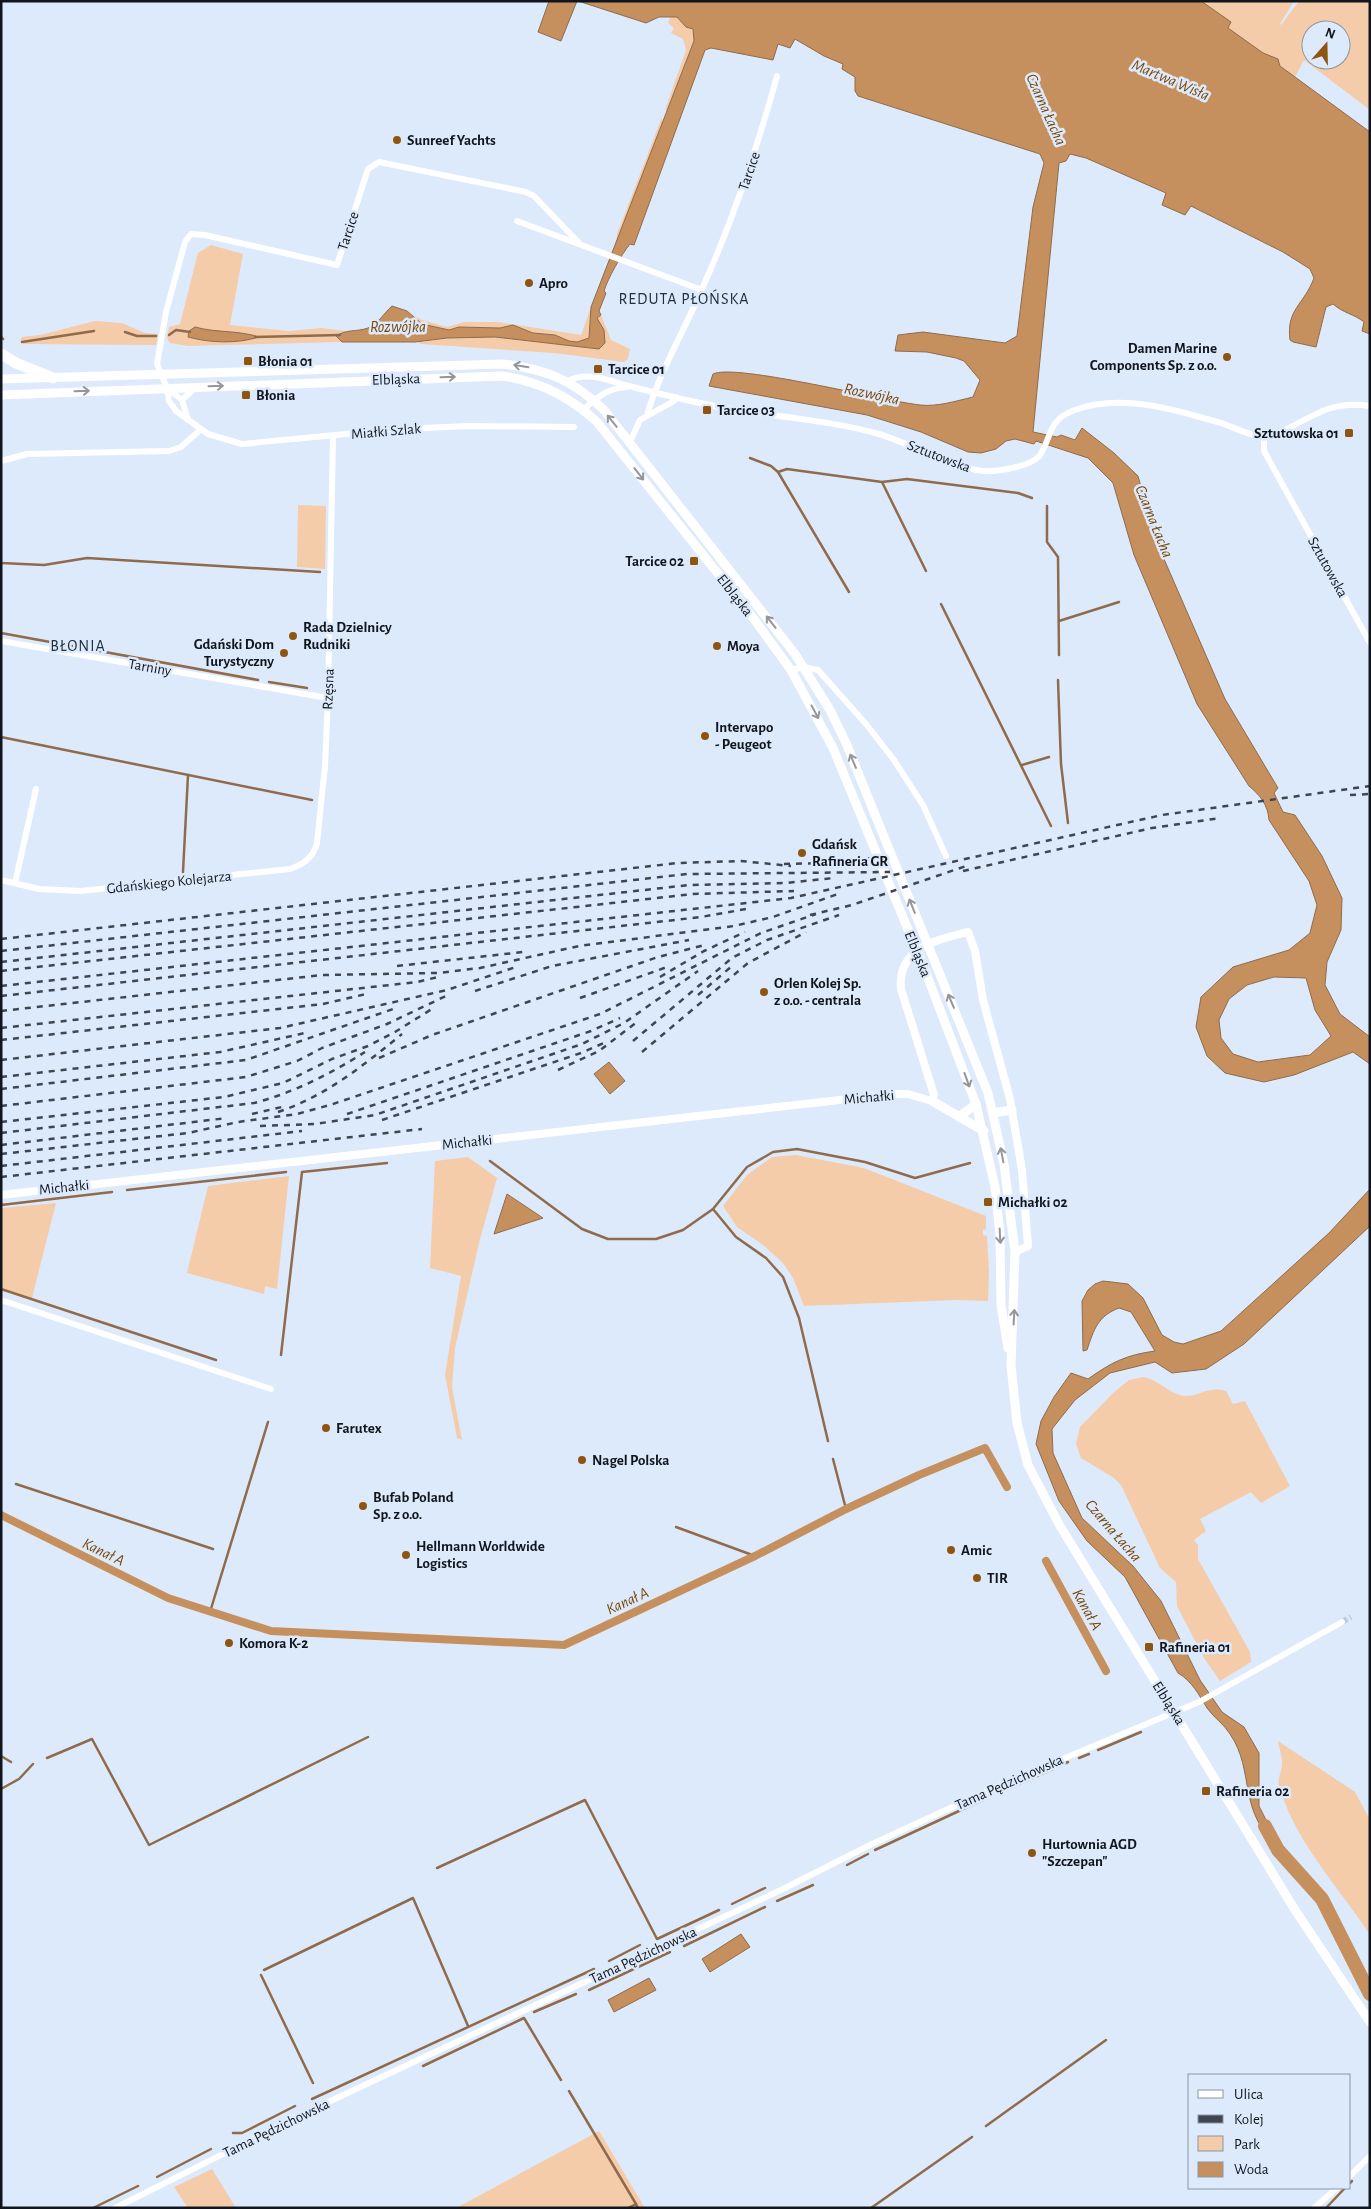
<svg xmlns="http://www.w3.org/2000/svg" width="1371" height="2209" font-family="'Alegreya Sans',sans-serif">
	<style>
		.green { fill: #f4cca9; fill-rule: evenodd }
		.water { fill: #c5905e; stroke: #8f6b4b; fill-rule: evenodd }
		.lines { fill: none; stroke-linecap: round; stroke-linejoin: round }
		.stream { stroke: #8f6b4b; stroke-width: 2.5 }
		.canal { stroke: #c5905e; stroke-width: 8 }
		.river { stroke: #c5905e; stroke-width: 14 }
		.minor-tunnel { stroke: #becadb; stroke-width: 6; stroke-dasharray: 6 3; stroke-linecap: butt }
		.minor { stroke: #fff; stroke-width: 6 }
		.tertiary { stroke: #fff; stroke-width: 8 }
		.secondary { stroke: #fff; stroke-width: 9 }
		.trunk { stroke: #fff; stroke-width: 11 }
		.rail { stroke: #3f4650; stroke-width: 2.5; stroke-dasharray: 6 6; stroke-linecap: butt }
		.oneway { stroke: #94969a }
		.poi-dot { fill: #8e5510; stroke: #ddeafc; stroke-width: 2 }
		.labels { text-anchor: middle; stroke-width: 5; stroke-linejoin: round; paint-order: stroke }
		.poi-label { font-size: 15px; font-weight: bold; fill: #11161e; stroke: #ddeafc; text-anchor: start }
		.street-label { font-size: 15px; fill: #11161e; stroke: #ddeafc }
		.water-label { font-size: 16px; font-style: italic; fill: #7a4708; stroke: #ddeafc }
		.neighbourhood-label { font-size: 16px; letter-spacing: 1px; fill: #232f40; stroke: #ddeafc }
	</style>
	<rect width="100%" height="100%" fill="#ddeafc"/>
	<g class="green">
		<path d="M1201,1H1294L1280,24L1281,25L1299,1H1370V110L1304,60L1295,77L1280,65L1278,59L1263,53L1228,28L1231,22ZM1311,30H1341V60H1311Z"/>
		<polygon points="671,16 677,17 686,27 693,29 694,41 667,110 665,110 686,50 683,39 671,33 674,28 668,23"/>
		<polygon points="662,117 662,124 616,244 617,234"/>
		<path d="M211,245L243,254L230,325L289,331L321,328L346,331L339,333L337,338L342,342L188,346L170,343L167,338L169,327L180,324L198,253ZM195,327C216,333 237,332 258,337L249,340L212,341Z"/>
		<polygon points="591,307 589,338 576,342 569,341 555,335 533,333 514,325 500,328 459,327 449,330 422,324 411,314 422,320 447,327 464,322 498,322 581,335"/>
		<polygon points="601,315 611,340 630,349 628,359 624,362 554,353 421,344 417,342 447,338 495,337 599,349 604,330 597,318"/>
		<polygon points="95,321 122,323 145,333 158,334 156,345 24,344 20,341 22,337 40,335"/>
		<polygon points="298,505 326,506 325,569 297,567"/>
		<polygon points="796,1155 864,1168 986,1216 986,1229 983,1230 983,1235 987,1236 989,1272 988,1301 956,1300 804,1306 793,1278 783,1263 763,1245 737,1227 723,1206 747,1175 772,1157"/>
		<polygon points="468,1157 497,1178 479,1243 455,1348 452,1387 462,1440 457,1438 445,1375 461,1276 430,1268 435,1161"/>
		<polygon points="289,1176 277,1289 265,1286 264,1294 187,1273 208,1186"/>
		<polygon points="56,1203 32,1298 1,1288 1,1208"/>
		<path d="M1144,1377C1158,1380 1167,1391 1180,1395C1196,1400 1206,1385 1226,1391L1233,1404L1245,1401L1290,1486L1261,1503L1251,1492L1200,1519L1206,1531L1194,1540L1198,1545V1559L1250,1652L1251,1662L1220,1681L1204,1658L1177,1606L1176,1582L1160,1568L1121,1485L1114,1478L1081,1458L1076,1444L1080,1427L1113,1393L1129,1380Z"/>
		<path d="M1278,1741L1355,1792L1370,1820V1935C1338,1886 1296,1843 1279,1786C1277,1779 1282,1771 1282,1763C1282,1756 1279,1748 1278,1741Z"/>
		<polygon points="599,2131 645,2208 456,2208"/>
		<polygon points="212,2169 236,2208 188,2208 174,2187"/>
	</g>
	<g class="water">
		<polygon points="549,1 577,1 561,41 538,32"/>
		<path d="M578,1H1201L1231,22L1228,28L1263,53L1278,59L1280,66L1370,132V334L1362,331L1364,322C1354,314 1343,313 1333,304L1326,307L1316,347L1293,342L1290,340C1286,309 1304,305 1314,278L1310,269L1283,252L1191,206L1185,215L1162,205L1166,193L1086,158L1070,154L1066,161L1059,163L1033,432L1057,437L1061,435L1075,440L1082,428L1114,453L1138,476L1157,543L1225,699L1278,788L1274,793L1283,812L1295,815L1322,856L1342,898L1341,930L1327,962L1325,985L1340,1014L1370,1037V1064L1353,1052L1294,1075L1264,1082L1225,1073L1207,1056L1196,1027L1201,997L1233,967L1289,950L1310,933L1317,905L1309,881L1269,820C1268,805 1260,795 1249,786L1197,704L1134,555L1113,483L1088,458L1036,441L1034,444L1015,439L1006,441L996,449L981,453L968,452L921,432L867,415L709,386L713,374C735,363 884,401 920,405C937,407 956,401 973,397L980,380L964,361L956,358L927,352L895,351L898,335L923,332L1005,343L1017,336L1033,207L1044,163L1040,154L858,96L855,91V77L842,69L843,64L824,56L795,39L790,48L778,44L773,60L711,48L705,50L634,245L630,244C621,255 608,278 604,291L606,293L599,311L601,315L597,318L604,330L605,343L599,349L495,337L447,338L415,342H342L336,336C346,329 357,332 368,328C378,324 384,313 392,306L407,311L422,324L449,330L459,327L500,328L513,325L533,333L555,335L569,341L577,342L589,338L591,307L694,41L693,29L686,27L677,17H659L646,23ZM1274,977L1306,978L1315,1010L1331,1036L1310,1055L1258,1062L1233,1054L1221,1038L1219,1020L1229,999L1247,985Z"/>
		<path d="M195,327C216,333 238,330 259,337C237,344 210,343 188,337L189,331Z"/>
		<polygon points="609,1062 625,1081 610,1094 594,1074"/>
		<path d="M1370,1189V1226L1244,1344L1206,1369L1172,1373L1155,1362L1110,1373L1075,1400L1052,1429L1053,1453L1082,1518L1133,1566L1161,1601L1200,1680L1222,1712L1244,1727L1259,1753V1806L1280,1848C1236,1811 1256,1772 1230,1734C1224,1724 1214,1718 1207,1708C1199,1695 1192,1681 1178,1673L1125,1577L1087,1541L1059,1501L1036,1444L1041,1421L1054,1397L1071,1373L1088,1379C1112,1362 1126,1355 1155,1351L1131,1312L1119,1308C1098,1316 1094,1329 1087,1350L1083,1351L1082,1301L1088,1290L1095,1284L1103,1281L1128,1284L1143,1298L1162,1335L1174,1342L1183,1344L1221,1331L1329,1233Z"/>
		<polygon points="507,1194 543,1218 494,1234"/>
		<polygon points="741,1934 750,1947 710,1972 702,1959"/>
		<polygon points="649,1978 656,1990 614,2012 608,2000"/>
	</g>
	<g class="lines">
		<g class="stream">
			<polyline points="125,332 137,336 156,336"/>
			<polyline points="169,335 176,330 190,332"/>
			<polyline points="1,337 3,339"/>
			<polyline points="255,337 340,335"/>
			<polyline points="22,342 94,331"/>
			<polyline points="750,458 771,466 778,472 787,469 882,482 907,479 1018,493 1032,498"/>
			<polyline points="778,472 849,592"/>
			<polyline points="882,482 926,571"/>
			<polyline points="1047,506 1047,542 1058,557 1059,655"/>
			<polyline points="1,563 44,565 87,558 320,572"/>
			<polyline points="941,604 1051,826"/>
			<polyline points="1059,621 1119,602"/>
			<polyline points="1,633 258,680"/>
			<polyline points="1058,680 1061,764 1068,823"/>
			<polyline points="269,682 307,688"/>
			<polyline points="1,737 312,800"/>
			<polyline points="1022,765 1049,757"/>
			<polyline points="183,872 188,775"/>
			<polyline points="490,1161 582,1229 608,1239 656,1239 683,1230 713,1209"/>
			<polyline points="127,1190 286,1172"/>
			<polyline points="1,1205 112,1192"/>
			<polyline points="1,1289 216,1360"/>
			<polyline points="281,1355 302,1172 387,1163"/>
			<polyline points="828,1441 799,1318 783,1277 766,1258 736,1237 713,1209 747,1167 773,1152 797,1149 865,1162 915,1178 970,1163"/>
			<polyline points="833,1459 846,1509"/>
			<polyline points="16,1484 213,1549"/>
			<polyline points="676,1527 755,1556"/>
			<polyline points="210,1612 268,1422"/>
			<polyline points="1098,1750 1141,1732"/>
			<polyline points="1,1756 11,1762"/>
			<polyline points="47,1758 92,1739 149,1845 368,1737"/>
			<polyline points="1079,1758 1089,1754"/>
			<polyline points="1059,1766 1068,1762"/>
			<polyline points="1,1789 19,1779 33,1764"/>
			<polyline points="1001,1792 1053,1769"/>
			<polyline points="875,1850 987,1798"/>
			<polyline points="847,1865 868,1854"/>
			<polyline points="437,1868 585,1800 657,1939 719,1910"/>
			<polyline points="777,1901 813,1885"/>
			<polyline points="732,1904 765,1888"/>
			<polyline points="684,1946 765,1907"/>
			<polyline points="609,1961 640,1945"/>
			<polyline points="264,1970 413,1898 468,2026"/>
			<polyline points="261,1975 313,2083"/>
			<polyline points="589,1990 670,1952"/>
			<polyline points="534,2012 576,1994"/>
			<polyline points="423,2066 524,2018 561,2080"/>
			<polyline points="569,2091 636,2204"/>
			<polyline points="312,2099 594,1969"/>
			<polyline points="986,2126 1106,2040"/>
			<polyline points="233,2133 242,2133 295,2106"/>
			<polyline points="157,2177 211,2149"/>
			<polyline points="1350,2183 1352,2181"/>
			<polyline points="93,2208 138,2186"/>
			<polyline points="628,2208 636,2204 638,2208"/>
			<polyline points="871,2208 972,2137"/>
			<polyline points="1326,2208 1345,2188"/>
		</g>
		<g class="canal">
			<polyline points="1,1515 168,1598 271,1631 564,1645 755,1556 846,1509 919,1475 985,1448 1007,1487"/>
			<polyline points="1046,1561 1106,1671"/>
		</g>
		<polyline class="river" points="1265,1826 1278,1850 1322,1899 1370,1994"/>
		<polyline class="minor-tunnel" points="1342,1622 1351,1617"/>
		<g class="minor">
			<polyline points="517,221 702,290"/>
			<path d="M567,381C591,370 610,382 633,387C664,395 695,403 726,408C776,417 829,420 879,434C912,444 951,468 984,471C997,472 1033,466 1040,455C1052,436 1048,421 1072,411C1121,392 1177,410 1224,424C1235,428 1253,437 1265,437C1275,436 1285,430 1293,426C1320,411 1338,401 1370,406"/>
			<polyline points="168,389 182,400 188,420"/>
			<polyline points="182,400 196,387"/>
			<path d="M584,409C598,397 607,388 627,387"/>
			<path d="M647,415C660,371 684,331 702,289C733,220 757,149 777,76"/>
			<polyline points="574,427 470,426 400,429 242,444 208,434 176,411 169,401 167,388 157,364 166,312 185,242 191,234 205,235 337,265 368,169 379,162 526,192 534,196 579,243"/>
			<polyline points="1264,437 1264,451 1370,643"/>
			<polyline points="630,442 640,420 674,401 676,397"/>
			<polyline points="1,461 27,454 169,451 181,447 200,430"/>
			<polyline points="1,641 328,698"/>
			<polyline points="791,670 804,667 818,670 866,724 894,760 923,805 946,856"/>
			<path d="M1,880L39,889L81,891L290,869C304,864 313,858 317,843L325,766L328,698L333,436"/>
			<polyline points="15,883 36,789"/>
			<polyline points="1,1300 271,1389"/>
			<polyline points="1350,2176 1370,2156"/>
			<polyline points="115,2208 307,2112 781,1890 870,1845 998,1786 1199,1702 1342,1622"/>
			<polyline points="1314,2208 1337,2188"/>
		</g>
		<path class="tertiary" d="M1,1195L893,1094H908L932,1101L934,1095L901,989C897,948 936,940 968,932L975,951L983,1000L1010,1099L1022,1170L1028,1246L1015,1252"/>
		<g class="secondary">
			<path d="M1,379L503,364C546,369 573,380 604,410L795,654L830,710L846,743L988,1093L1004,1164L1015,1252L1011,1365L1017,1423L1028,1465L1060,1526L1295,1910L1370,2022"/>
			<path d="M1,395L502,376C539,381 569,396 597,422L751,615L791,670L833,748L926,973L976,1104L995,1187L1000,1235L1001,1305L1008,1348"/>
			<polyline points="932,1101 984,1131"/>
			<polyline points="993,1113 1012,1110"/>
			<polyline points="959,1117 976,1104"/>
		</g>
		<polyline class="trunk" points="1,354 16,363 53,378"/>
		<g class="rail">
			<polyline points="1350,795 1370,794"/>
			<polyline points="784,864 830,863 872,858"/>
			<polyline points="963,871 1152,828 1220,818"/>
			<polyline points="810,915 852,905 969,865"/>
			<polyline points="1,939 678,863 741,861 791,866"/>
			<polyline points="1,951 687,874 890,872"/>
			<polyline points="1,962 689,885 786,883 834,878"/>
			<polyline points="397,966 523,952"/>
			<polyline points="1,971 693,894 794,891"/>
			<polyline points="660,977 704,951 745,932"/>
			<polyline points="1,986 791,898 1162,815 1370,786"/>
			<polyline points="475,991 552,966 689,940"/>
			<polyline points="698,995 732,966"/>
			<polyline points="1,996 701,917 746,909"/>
			<polyline points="580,998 667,967"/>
			<polyline points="1,1011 322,975 438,973 480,968 579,946 734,926 773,917 838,894"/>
			<polyline points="1,1028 417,982 438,977"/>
			<polyline points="1,1040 323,1004 366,994"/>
			<polyline points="633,1041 732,958 767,940 839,915"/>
			<polyline points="642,1052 748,963 806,932"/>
			<polyline points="379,1058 432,1035 658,957 705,945"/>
			<polyline points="1,1060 280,1028 447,990 519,966"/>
			<polyline points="558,1070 599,1051 637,1022"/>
			<polyline points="1,1077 220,1052 305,1033"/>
			<polyline points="1,1089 246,1060 396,1008"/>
			<polyline points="1,1106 246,1077 297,1061 322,1048 387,1024 448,995"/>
			<path d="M278,1112C326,1096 364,1065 402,1034"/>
			<polyline points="252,1114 286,1106"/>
			<polyline points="347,1114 591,1031 620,1018"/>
			<polyline points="382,1120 581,1053 606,1042"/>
			<polyline points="1,1122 224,1097 283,1083 332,1059 368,1046 395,1032 435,1007"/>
			<polyline points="260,1126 315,1124 375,1115 582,1044 624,1023 698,971"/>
			<path d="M1,1133L254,1103C293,1093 330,1074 365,1052"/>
			<polyline points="1,1145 227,1118"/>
			<polyline points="1,1154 188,1133 238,1122 297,1114 330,1105 600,1014 761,933 816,914"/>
			<polyline points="1,1166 302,1131"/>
			<polyline points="1,1177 422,1129"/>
		</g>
	</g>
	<defs><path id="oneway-shaft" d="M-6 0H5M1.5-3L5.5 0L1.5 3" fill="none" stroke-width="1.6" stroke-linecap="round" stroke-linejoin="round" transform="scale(1.25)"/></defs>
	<g class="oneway">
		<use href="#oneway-shaft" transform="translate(521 366) rotate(-171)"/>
		<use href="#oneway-shaft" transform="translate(448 377) rotate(-2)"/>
		<use href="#oneway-shaft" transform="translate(216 386) rotate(-2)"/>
		<use href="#oneway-shaft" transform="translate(82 391) rotate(-2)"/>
		<use href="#oneway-shaft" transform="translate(612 421) rotate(-129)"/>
		<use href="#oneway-shaft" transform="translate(639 474) rotate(52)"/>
		<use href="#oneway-shaft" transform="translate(771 622) rotate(-128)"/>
		<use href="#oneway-shaft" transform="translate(815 712) rotate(62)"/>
		<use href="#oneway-shaft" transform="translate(853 761) rotate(-113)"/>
		<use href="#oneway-shaft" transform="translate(912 906) rotate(-112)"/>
		<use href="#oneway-shaft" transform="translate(951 1001) rotate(-113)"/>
		<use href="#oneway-shaft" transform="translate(967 1080) rotate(70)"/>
		<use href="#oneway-shaft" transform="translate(1002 1155) rotate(-101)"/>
		<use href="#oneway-shaft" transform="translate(1000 1236) rotate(87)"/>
		<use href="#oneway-shaft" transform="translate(1014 1317) rotate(-87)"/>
	</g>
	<g class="poi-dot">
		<circle cx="397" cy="140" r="5"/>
		<circle cx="529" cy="283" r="5"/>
		<circle cx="1227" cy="357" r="5"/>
		<rect x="243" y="356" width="10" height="10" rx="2.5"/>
		<rect x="593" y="364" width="10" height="10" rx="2.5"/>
		<rect x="241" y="390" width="10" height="10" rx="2.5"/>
		<rect x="702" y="405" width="10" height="10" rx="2.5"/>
		<rect x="1344" y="428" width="10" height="10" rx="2.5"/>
		<rect x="689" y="556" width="10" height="10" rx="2.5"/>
		<circle cx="293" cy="636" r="5"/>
		<circle cx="717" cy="646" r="5"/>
		<circle cx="284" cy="653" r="5"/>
		<circle cx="705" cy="736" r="5"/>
		<circle cx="802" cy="853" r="5"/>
		<circle cx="764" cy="992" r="5"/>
		<rect x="983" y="1197" width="10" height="10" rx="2.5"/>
		<circle cx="326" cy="1428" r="5"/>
		<circle cx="582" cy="1460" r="5"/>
		<circle cx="363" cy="1506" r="5"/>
		<circle cx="951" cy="1550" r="5"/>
		<circle cx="406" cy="1555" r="5"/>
		<circle cx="977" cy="1578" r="5"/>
		<circle cx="229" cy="1643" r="5"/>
		<rect x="1144" y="1642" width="10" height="10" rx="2.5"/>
		<rect x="1201" y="1786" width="10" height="10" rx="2.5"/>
		<circle cx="1032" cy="1853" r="5"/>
	</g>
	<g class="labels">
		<g class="poi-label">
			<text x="407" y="145">Sunreef Yachts</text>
			<text x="539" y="288">Apro</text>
			<text x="1217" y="353" text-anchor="end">Damen Marine<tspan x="1217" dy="17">Components Sp. z o.o.</tspan></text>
			<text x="258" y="366">Błonia 01</text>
			<text x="608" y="374">Tarcice 01</text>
			<text x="256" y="400">Błonia</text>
			<text x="717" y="415">Tarcice 03</text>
			<text x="1339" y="438" text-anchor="end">Sztutowska 01</text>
			<text x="684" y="566" text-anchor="end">Tarcice 02</text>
			<text x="303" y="632">Rada Dzielnicy<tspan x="303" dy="17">Rudniki</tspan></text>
			<text x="274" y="649" text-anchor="end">Gdański Dom<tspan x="274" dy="17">Turystyczny</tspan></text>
			<text x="727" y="651">Moya</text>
			<text x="715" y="732">Intervapo<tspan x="715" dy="17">- Peugeot</tspan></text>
			<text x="812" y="849">Gdańsk<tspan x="812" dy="17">Rafineria GR</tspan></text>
			<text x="774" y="988">Orlen Kolej Sp.<tspan x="774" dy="17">z o.o. - centrala</tspan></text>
			<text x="998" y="1207">Michałki 02</text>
			<text x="336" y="1433">Farutex</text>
			<text x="592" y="1465">Nagel Polska</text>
			<text x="373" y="1502">Bufab Poland<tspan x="373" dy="17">Sp. z o.o.</tspan></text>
			<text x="416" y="1551">Hellmann Worldwide<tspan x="416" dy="17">Logistics</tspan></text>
			<text x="961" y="1555">Amic</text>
			<text x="987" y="1583">TIR</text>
			<text x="239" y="1648">Komora K-2</text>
			<text x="1159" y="1652">Rafineria 01</text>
			<text x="1216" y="1796">Rafineria 02</text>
			<text x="1042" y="1849">Hurtownia AGD<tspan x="1042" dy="17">"Szczepan"</tspan></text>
		</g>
		<g class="street-label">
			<text transform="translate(749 171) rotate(-71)" y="5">Tarcice</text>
			<text transform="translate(348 231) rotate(-72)" y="5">Tarcice</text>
			<text transform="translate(396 379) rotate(-2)" y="5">Elbląska</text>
			<text transform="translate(386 431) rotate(-5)" y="5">Miałki Szlak</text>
			<text transform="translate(939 456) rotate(21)" y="5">Sztutowska</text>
			<text transform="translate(1328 567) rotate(61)" y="5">Sztutowska</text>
			<text transform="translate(735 595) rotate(52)" y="5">Elbląska</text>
			<text transform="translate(150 667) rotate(10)" y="5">Tarniny</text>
			<text transform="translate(328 689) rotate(-88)" y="5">Rzęsna</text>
			<text transform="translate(169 882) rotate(-6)" y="5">Gdańskiego Kolejarza</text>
			<text transform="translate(918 954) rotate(68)" y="5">Elbląska</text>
			<text transform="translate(869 1097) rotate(-5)" y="5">Michałki</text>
			<text transform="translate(467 1142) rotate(-6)" y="5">Michałki</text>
			<text transform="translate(64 1187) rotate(-6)" y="5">Michałki</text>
			<text transform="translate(1169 1703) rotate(58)" y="5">Elbląska</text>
			<text transform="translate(1009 1782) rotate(-24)" y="5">Tama Pędzichowska</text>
			<text transform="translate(643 1955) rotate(-25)" y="5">Tama Pędzichowska</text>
			<text transform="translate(276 2128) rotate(-26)" y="5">Tama Pędzichowska</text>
		</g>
		<g class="water-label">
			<text transform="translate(1171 79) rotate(23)" y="6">Martwa Wisła</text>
			<text transform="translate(1047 109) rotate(66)" y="6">Czarna Łacha</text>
			<text x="398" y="332">Rozwójka</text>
			<text transform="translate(872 393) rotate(12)" y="6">Rozwójka</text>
			<text transform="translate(1155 521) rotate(68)" y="6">Czarna Łacha</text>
			<text transform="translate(1114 1530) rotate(49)" y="6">Czarna Łacha</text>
			<text transform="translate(104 1551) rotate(26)" y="6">Kanał A</text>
			<text transform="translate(627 1600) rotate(-25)" y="6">Kanał A</text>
			<text transform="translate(1088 1609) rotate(61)" y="6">Kanał A</text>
		</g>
		<g class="neighbourhood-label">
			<text x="684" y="304">REDUTA PŁOŃSKA</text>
			<text x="78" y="651">BŁONIA</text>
		</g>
	</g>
	<rect width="1371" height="2209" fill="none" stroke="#11161e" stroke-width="5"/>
	<rect x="1188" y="2074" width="162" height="115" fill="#ddeafc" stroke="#8b95a3"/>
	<rect x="1198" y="2090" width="25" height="8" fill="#ffffff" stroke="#8b95a3"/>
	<text x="1234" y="2099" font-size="15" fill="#11161e">Ulica</text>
	<rect x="1198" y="2115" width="25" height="8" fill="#3f4650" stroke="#8b95a3"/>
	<text x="1234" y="2124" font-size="15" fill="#11161e">Kolej</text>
	<rect x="1198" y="2136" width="25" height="15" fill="#f4cca9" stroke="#8b95a3"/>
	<text x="1234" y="2149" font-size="15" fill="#11161e">Park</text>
	<rect x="1198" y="2162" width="25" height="15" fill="#c5905e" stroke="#8b95a3"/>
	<text x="1234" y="2174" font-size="15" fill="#11161e">Woda</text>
	<g transform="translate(1326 45) rotate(20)"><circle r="24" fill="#ddeafc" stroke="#8b95a3"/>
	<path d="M0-4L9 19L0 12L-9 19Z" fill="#8e5510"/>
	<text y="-8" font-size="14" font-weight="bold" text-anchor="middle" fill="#11161e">N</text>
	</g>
</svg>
